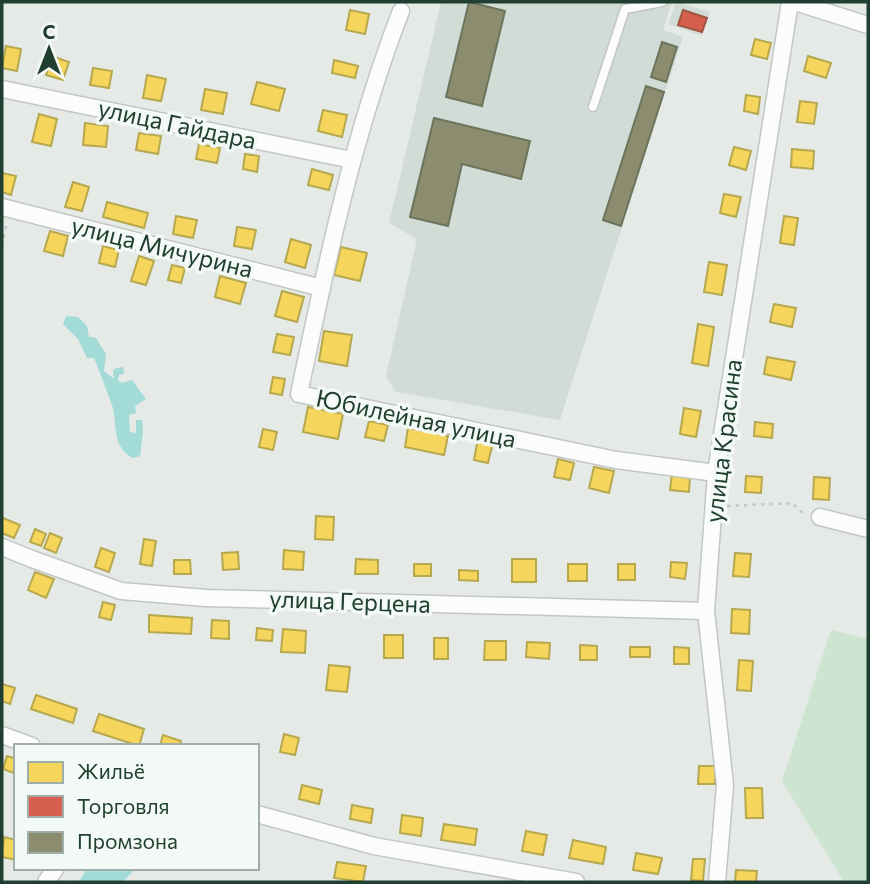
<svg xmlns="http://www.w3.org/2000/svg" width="870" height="884" font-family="Commissioner,sans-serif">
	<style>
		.built { fill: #d2dcd6 }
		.green { fill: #cde4d0 }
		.water { fill: #a3dbd8 }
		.homes { fill: #f6d55c; stroke: #b6a84f; stroke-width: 2 }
		.shops { fill: #d6604d; stroke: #a05645; stroke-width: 2 }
		.industry { fill: #8c8c6e; stroke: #6c755c; stroke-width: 2 }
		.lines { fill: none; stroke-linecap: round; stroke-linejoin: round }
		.lane-casing { stroke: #c2c7c4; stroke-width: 11 }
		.street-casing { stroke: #c2c7c4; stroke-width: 19 }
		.path { stroke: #c1cac5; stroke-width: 2.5; stroke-dasharray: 3.5 5; stroke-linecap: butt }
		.lane { stroke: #fbfcfb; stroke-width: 8 }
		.street { stroke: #fbfcfb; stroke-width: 16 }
		.labels { text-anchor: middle; stroke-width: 7; stroke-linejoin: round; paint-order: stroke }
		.street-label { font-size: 24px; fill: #213f31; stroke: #f3f9f5 }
	</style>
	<rect width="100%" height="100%" fill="#e5eae7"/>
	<g class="built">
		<polygon points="441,2 672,2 663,30 683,37 560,420 396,392 386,376 417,239 389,223"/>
		<polygon points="676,2 710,12 702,36 668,24"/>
	</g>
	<polygon class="green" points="831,630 868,639 868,882 844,882 782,781"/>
	<g class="water">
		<path d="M66,316L78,317L87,326L89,337L96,338L106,354L104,371L114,379L113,371L116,368L123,367L124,374L119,375L118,380L122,383L132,380L146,399L135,406L136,413L129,415L130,432L136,433V420H142L143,432L140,456L133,458C111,447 118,424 112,405C106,389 100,373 94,358H87L78,339L63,324Z"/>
		<polygon points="87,868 136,868 123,882 79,882"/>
	</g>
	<g class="homes">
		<polygon points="350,10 369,14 365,34 346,30"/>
		<polygon points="755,39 771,43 767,59 751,55"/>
		<polygon points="6,46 21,49 17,71 2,68"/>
		<polygon points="52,56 69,62 63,80 46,75"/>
		<polygon points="808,56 831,63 826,78 804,71"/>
		<polygon points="334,60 358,66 355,78 332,73"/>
		<polygon points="93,68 112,71 109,88 90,85"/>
		<polygon points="147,75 166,79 161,101 143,98"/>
		<polygon points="257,82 285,89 279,111 251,104"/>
		<polygon points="205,89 227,93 223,114 201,110"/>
		<polygon points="746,95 760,97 758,114 744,111"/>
		<polygon points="800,101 817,103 814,124 797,122"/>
		<polygon points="323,110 347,115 342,137 318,131"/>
		<polygon points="39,114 57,119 51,146 32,142"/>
		<polygon points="85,123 108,126 106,147 83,145"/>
		<polygon points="139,133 161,136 158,154 136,150"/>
		<polygon points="199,144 220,148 217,163 196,159"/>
		<polygon points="734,147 751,151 746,170 729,165"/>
		<polygon points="792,149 814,151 813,169 791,167"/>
		<polygon points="245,154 259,156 257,172 243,169"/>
		<polygon points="312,169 333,175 329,190 308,185"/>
		<polygon points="2,173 16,176 11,195 2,192"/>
		<polygon points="73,182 89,187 82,211 65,207"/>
		<polygon points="724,194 741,197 736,217 720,213"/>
		<polygon points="107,202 148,213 144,228 103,217"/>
		<polygon points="176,216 197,220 193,238 173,234"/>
		<polygon points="784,216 798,218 794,245 780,243"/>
		<polygon points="237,227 256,230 252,249 234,246"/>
		<polygon points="50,231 68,236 63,256 44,251"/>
		<polygon points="291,239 311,245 305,268 285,262"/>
		<polygon points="103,246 119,250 115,267 99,263"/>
		<polygon points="341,247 367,253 360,281 334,275"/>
		<polygon points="139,256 154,261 146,285 131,281"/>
		<polygon points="709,262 727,265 722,295 704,292"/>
		<polygon points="172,265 185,268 181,283 168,280"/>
		<polygon points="220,276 246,283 240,304 215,297"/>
		<polygon points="282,291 304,297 297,322 275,316"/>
		<polygon points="774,304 796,308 792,327 770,322"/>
		<polygon points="698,324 714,327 708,366 692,363"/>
		<polygon points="324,331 352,335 347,366 319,361"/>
		<polygon points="277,334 294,337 290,355 273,352"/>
		<polygon points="767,357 795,362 791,380 764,374"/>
		<polygon points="273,377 285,379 282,395 270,393"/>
		<polygon points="308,407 343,414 338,439 303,432"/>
		<polygon points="684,408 701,411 696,437 680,434"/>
		<polygon points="369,421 388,425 384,441 365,437"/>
		<polygon points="755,422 773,424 772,438 754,436"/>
		<polygon points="408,428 448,436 444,455 405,447"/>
		<polygon points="263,429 277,432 273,450 259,447"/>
		<polygon points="478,439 493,442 488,463 474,460"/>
		<polygon points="558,459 574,463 570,480 554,477"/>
		<polygon points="594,467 614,471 609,493 589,488"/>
		<polygon points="672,474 690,476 689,492 670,490"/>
		<polygon points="746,476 762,477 761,493 745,492"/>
		<polygon points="814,477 830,478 829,500 813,499"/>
		<polygon points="316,516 334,517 333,540 315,539"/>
		<polygon points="3,518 20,525 14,538 2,533 2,522"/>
		<polygon points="35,529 46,534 41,546 30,542"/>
		<polygon points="50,533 62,538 56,553 44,548"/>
		<polygon points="144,539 156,541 152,566 140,564"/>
		<polygon points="101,548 115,553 109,572 95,567"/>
		<polygon points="284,550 304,552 303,570 283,569"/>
		<polygon points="238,552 239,569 223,570 222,553"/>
		<polygon points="735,553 751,554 749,577 733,576"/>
		<polygon points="356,559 378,560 378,574 355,574"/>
		<rect x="512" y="559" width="24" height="23"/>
		<polygon points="174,560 190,560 191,574 174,574"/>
		<polygon points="671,562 687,563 685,579 670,577"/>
		<rect x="414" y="564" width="17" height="12"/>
		<rect x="568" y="564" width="19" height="17"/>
		<rect x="618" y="564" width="17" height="16"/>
		<polygon points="459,570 478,571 478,581 459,580"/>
		<polygon points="35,572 54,579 46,598 28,590"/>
		<polygon points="103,602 115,605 111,620 99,617"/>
		<polygon points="732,609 750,610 749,634 731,633"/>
		<polygon points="149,615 192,618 191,634 149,632"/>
		<polygon points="212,620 229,621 229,639 211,638"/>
		<polygon points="257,628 273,630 272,641 256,640"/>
		<polygon points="283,629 306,631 305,653 281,652"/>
		<rect x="384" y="635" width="19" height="23"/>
		<rect x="434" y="638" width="14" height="21"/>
		<polygon points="485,641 506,641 506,660 484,660"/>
		<polygon points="527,642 550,643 549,659 526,657"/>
		<polygon points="580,645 597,646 597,660 580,660"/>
		<rect x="630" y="647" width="20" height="10"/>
		<polygon points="674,647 689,648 689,664 674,664"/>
		<polygon points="739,660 753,661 751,691 737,690"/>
		<polygon points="329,665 350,667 347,692 326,690"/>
		<polygon points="2,684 15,688 10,704 2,701"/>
		<polygon points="36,695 77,709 73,723 31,709"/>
		<polygon points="99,714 144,729 139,746 93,731"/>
		<polygon points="284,734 299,738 295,755 280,752"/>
		<polygon points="163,735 181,741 179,746 160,746"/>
		<polygon points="7,756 16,759 13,773 3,769"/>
		<polygon points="699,766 715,766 715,784 698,784"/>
		<polygon points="302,785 322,790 319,804 299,799"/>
		<polygon points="745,788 762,788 763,818 746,818"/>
		<polygon points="352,805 373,809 371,823 350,819"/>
		<polygon points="402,815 423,818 421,836 400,833"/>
		<polygon points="444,824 477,829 475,845 441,840"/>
		<polygon points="526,831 547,835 543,855 522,851"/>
		<polygon points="4,837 16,840 16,860 2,857"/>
		<polygon points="573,840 606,847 603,864 569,858"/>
		<polygon points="636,853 662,858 658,874 633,870"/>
		<polygon points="693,859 705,859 703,881 691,880"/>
		<polygon points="337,862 366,866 363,882 334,878"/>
		<polygon points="736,870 757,871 756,882 735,882"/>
	</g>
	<polygon class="shops" points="683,10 707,18 702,32 678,25"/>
	<g class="industry">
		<polygon points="469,2 505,11 482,106 446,97"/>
		<polygon points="662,42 677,47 666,82 651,77"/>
		<polygon points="646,86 664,92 621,226 603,220"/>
		<polygon points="434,118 530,141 521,179 462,164 448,226 410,217"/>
	</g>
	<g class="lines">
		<g class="lane-casing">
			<polyline id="lane" points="593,107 625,9 662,2"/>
		</g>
		<g class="street-casing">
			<g id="street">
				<polyline points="795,2 868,25"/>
				<path d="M401,11C353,135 326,265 299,394L616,460L716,473"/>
				<polyline points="2,89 352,160"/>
				<polyline points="2,207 322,288"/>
				<polyline points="820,517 868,529"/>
				<polyline points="2,547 32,559 121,591 206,598 706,611"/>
				<polyline points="2,735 32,746"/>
				<polyline points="257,814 374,846 576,882"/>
				<polyline points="46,882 56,868"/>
				<polyline points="717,882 725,785 706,611 716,473 790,2"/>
			</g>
		</g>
		<g class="path">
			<polyline points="2,246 7,222"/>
			<polyline points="727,506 793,503 799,511 807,513"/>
		</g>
		<use href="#lane" class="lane"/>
		<use href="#street" class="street"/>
	</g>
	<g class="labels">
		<g class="street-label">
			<text transform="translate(177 125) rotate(12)" y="8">улица Гайдара</text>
			<text transform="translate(162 248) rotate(14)" y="8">улица Мичурина</text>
			<text transform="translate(416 419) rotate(12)" y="8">Юбилейная улица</text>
			<text transform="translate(724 441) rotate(-83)" y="8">улица Красина</text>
			<text transform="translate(350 602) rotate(2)" y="8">улица Герцена</text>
		</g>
	</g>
	<rect width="870" height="884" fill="none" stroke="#213f31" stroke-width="7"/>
	<rect x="14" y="744" width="245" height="126" fill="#f3f9f5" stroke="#9fafa7" stroke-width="2"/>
	<rect x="28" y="762" width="35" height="21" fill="#f6d55c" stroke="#9fafa7" stroke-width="2"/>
	<text x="77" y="779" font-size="21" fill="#213f31">Жильё</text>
	<rect x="28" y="796" width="35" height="21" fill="#d6604d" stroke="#9fafa7" stroke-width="2"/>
	<text x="77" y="814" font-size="21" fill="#213f31">Торговля</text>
	<rect x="28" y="832" width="35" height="21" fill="#8c8c6e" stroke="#9fafa7" stroke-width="2"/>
	<text x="77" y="849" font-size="21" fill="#213f31">Промзона</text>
	<g transform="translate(49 49)" stroke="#f3f9f5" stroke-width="5" paint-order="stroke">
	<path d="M0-5L12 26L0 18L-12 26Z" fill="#213f31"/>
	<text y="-10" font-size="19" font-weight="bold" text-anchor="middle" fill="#213f31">С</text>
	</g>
</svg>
